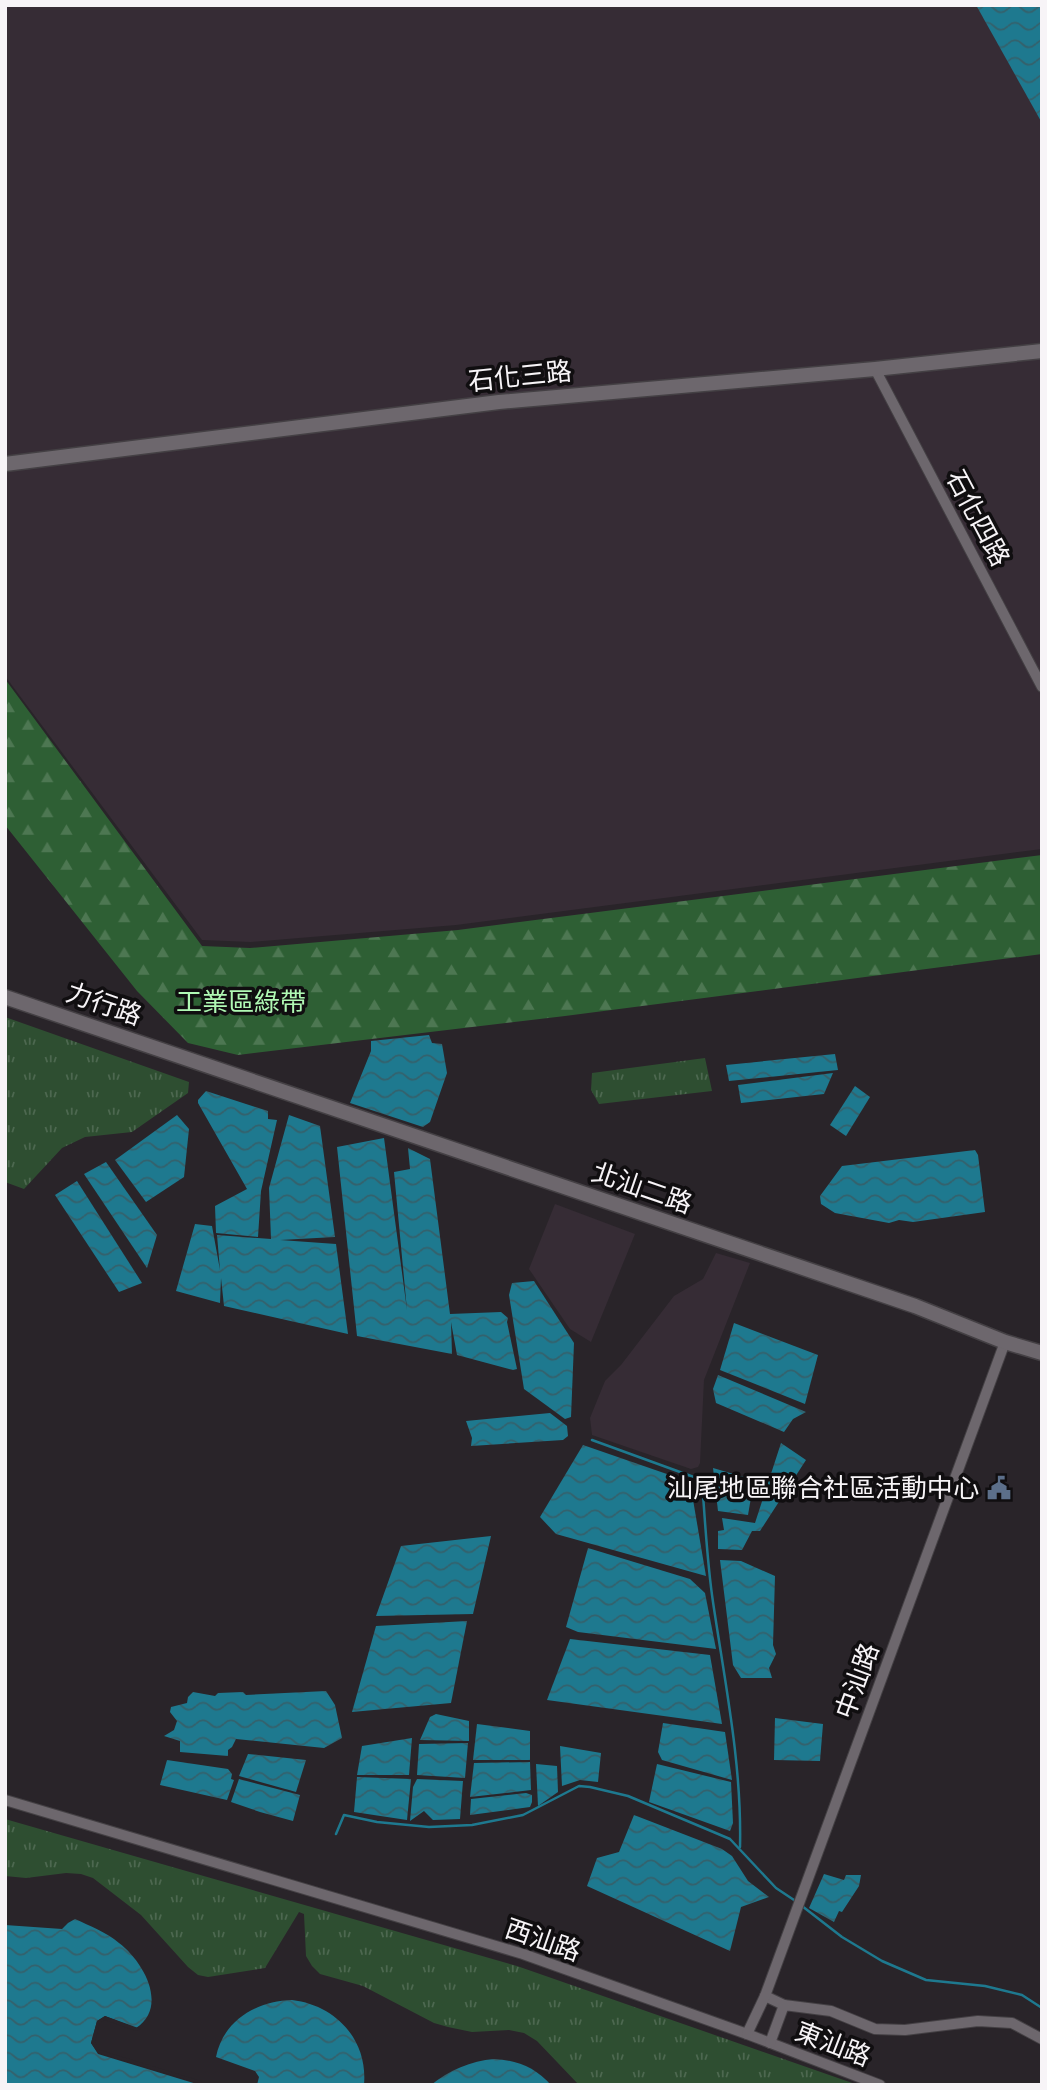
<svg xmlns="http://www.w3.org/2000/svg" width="1047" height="2090" font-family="Commissioner,'Noto Sans TC',sans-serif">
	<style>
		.built { fill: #362c35 }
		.grass { fill: url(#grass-tufts) }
		.forest { fill: url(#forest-firs) }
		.water { fill: url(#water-waves) }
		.pier { fill: #292429 }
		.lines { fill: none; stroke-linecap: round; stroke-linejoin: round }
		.stream { stroke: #1e798f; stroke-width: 2.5 }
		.street-casing { stroke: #444044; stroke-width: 12 }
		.secondary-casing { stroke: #444044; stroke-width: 17 }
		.street { stroke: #6d676d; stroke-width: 10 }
		.secondary { stroke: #6d676d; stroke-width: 14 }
		.labels { text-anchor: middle; stroke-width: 7; stroke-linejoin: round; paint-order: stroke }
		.street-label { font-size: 26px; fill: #f7f4f7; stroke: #100e10 }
		.park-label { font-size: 26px; fill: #b0f9b4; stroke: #100e10 }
		.poi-label { font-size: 26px; fill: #f7f4f7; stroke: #100e10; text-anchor: end }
	</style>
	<defs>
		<pattern id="grass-tufts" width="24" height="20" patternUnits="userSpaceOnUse" patternTransform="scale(1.75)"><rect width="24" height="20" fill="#2e4e31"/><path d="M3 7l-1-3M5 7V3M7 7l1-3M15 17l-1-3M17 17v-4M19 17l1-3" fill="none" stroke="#4d6850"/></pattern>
		<pattern id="forest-firs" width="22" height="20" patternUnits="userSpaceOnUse" patternTransform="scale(1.75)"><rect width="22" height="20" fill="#2e5f34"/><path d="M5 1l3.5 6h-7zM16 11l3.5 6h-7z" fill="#4d7752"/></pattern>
		<pattern id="water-waves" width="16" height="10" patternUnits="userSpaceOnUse" patternTransform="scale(1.75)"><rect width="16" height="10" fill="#1e798f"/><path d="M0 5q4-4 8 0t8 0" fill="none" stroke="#34616c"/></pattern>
	</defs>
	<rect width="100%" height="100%" fill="#292429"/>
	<g class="built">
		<polygon points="5,5 1042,5 1042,849 456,925 251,942 202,940 5,676"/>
		<polygon points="555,1204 635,1234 591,1342 570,1329 529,1269"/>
		<polygon points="716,1253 750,1263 704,1380 700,1463 698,1467 691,1469 592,1435 590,1418 605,1381 621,1365 674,1296 703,1279"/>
	</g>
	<g class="grass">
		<polygon points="5,1017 189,1082 188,1093 132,1132 85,1137 62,1148 24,1189 5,1182"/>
		<polygon points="705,1058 712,1091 599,1104 591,1090 592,1073"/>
		<polygon points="5,1819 517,1966 858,2085 579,2085 537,2041 524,2033 509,2030 472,2032 448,2027 434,2023 363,1986 320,1974 312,1966 306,1956 304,1914 299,1912 265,1968 208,1977 198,1975 188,1967 141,1915 93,1878 81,1874 66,1873 26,1878 5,1876"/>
	</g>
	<polygon class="forest" points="5,679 202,946 250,948 458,930 1042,855 1042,954 565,1016 238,1055 188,1043 137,991 5,825"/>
	<g class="water">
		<polygon points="976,5 1042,5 1042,123"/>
		<polygon points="429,1035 432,1043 442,1044 447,1073 430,1122 423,1127 350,1103 371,1051 371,1041"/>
		<polygon points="835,1054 838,1070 729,1081 726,1065"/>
		<polygon points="833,1073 824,1094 741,1103 738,1085"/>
		<polygon points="855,1086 870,1097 846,1136 830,1125"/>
		<polygon points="206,1091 268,1111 268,1119 277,1120 261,1191 258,1237 216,1233 215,1206 247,1189 198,1103 198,1100"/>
		<polygon points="177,1115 189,1129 184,1177 146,1202 115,1160"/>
		<polygon points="289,1115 320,1126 335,1237 280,1240 336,1244 348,1334 224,1306 221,1278 220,1303 176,1291 195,1224 212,1226 220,1270 217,1235 271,1239 269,1188"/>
		<polygon points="384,1138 407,1310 394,1172 410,1169 408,1148 430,1159 450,1314 501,1312 508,1318 507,1322 517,1369 513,1370 457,1355 451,1322 452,1354 357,1336 337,1147"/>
		<polygon points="975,1150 978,1155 985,1212 913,1222 899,1220 889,1223 835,1213 821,1204 820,1196 842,1166"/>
		<polygon points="106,1162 157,1235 147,1268 84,1174"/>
		<polygon points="77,1181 142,1283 119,1292 55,1195"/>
		<polygon points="534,1281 574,1343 571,1417 565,1419 524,1389 509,1295 512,1283"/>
		<polygon points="734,1323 818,1355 805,1404 720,1370"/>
		<polygon points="718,1375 806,1412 793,1419 784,1432 716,1403 713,1389"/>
		<polygon points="550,1413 567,1426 568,1436 563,1440 471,1446 472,1438 466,1421"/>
		<polygon points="781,1443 806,1460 760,1531 752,1531 742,1550 718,1549 718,1531 724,1530 722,1518 755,1523"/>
		<polygon points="583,1445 690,1482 706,1576 556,1534 540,1517"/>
		<polygon points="713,1468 754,1480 748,1515 718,1511"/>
		<polygon points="491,1536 473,1614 376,1616 401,1546"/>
		<polygon points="588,1548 690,1579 705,1593 716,1649 578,1632 566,1627"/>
		<polygon points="720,1560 741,1561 775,1576 773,1645 776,1654 769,1668 772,1678 741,1678 733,1665"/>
		<polygon points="467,1621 451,1703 352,1712 376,1626"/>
		<polygon points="570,1639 710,1655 722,1724 547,1700"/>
		<polygon points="326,1691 335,1705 342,1738 324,1748 236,1739 232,1747 228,1750 228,1756 180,1752 180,1741 164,1736 174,1730 177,1721 170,1712 171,1707 187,1703 188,1697 193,1692 215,1696 218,1693 243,1692 246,1695"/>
		<polygon points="436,1714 469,1721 469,1741 420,1740 430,1717"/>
		<polygon points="775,1718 823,1724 820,1761 774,1760"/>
		<polygon points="663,1723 725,1732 732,1780 662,1760 658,1752"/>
		<polygon points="477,1724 530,1731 530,1760 473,1760"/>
		<polygon points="412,1738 409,1775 357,1775 362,1746"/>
		<polygon points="468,1743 465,1778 417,1775 419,1744"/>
		<polygon points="560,1746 601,1753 598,1782 580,1780 562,1786"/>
		<polygon points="248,1754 306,1760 296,1792 239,1776"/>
		<polygon points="167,1760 228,1769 232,1774 231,1779 234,1780 227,1800 160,1785"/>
		<polygon points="530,1762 531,1790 470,1797 474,1763"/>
		<polygon points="536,1764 557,1766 558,1792 538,1806"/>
		<polygon points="657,1764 731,1782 733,1823 730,1831 649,1802"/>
		<polygon points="357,1777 411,1779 407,1820 354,1812"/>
		<polygon points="239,1779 300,1795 293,1821 260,1812 231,1802"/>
		<polygon points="417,1779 463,1781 460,1819 433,1820 424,1811 410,1821 413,1787"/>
		<polygon points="526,1793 532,1795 532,1802 530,1807 470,1815 471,1799"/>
		<polygon points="634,1815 722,1849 732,1856 748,1881 769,1897 741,1907 730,1951 587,1886 597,1858 619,1852"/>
		<polygon points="824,1874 844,1880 846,1875 861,1875 859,1886 842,1912 839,1911 834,1922 809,1908"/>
		<path d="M75,1919C90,1926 106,1932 119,1943C143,1961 169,2006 136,2028L105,2016L97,2021L91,2043L98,2054L200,2085H5V1925L62,1929L68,1923Z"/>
		<path d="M292,2000C335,2005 368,2039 364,2085H314L308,2083L307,2085H257L259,2077L255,2071L216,2057C223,2021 256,2001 292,2000Z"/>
		<path d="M494,2059C517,2060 536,2068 551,2085H431C449,2070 471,2061 494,2059Z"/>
	</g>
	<polygon class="pier" points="105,2016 141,2029 136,2031 105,2020 100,2023 95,2042 100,2050 201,2081 204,2085 98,2053 91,2043 97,2021"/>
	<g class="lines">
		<g class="stream">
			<path d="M592,1440L702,1480C705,1520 707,1562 713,1602C725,1683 742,1765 740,1847"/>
			<polyline points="336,1834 344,1815 377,1822 429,1827 472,1825 523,1815 579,1786 590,1787 628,1796 730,1839 776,1888 797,1902"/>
			<polyline points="802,1906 842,1937 882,1961 926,1980 985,1986 1022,1995 1042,2008"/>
		</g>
		<g class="street-casing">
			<g id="street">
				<polyline points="875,369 1042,687"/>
				<polyline points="5,1800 523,1954 747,2034 880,2085"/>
				<polyline points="765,1996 784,2005"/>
				<polyline points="747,2034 765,1996 1005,1342"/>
				<polyline points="770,2043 784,2005 831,2011 875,2029 905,2030 978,2021 1012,2023 1042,2039"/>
			</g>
		</g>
		<g class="secondary-casing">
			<g id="secondary">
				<polyline points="5,464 499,402 875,369 1042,351"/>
				<polyline points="5,997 915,1306 1005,1342 1042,1353"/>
			</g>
		</g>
		<use href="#street" class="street"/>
		<use href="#secondary" class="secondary"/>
	</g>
	<defs>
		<g id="civic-bare" transform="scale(1.89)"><path d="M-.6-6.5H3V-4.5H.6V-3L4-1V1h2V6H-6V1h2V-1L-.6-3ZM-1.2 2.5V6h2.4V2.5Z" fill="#5c6f8a" stroke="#100e10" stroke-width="2.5" paint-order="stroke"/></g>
	</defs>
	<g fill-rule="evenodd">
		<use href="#civic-bare" x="999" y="1488"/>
	</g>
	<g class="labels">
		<g class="street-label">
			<text transform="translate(520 376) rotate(-6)" y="9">石化三路</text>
			<text transform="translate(978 518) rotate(62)" y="9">石化四路</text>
			<text transform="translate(104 1004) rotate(19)" y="9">力行路</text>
			<text transform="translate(642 1188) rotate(19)" y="9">北汕二路</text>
			<text transform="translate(857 1681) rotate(-70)" y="9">中汕路</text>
			<text transform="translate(543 1940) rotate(19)" y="9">西汕路</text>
			<text transform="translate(833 2044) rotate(21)" y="9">東汕路</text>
		</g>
		<g class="park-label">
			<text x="241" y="1011">工業區綠帶</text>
		</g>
		<g class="poi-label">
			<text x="979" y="1497">汕尾地區聯合社區活動中心</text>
		</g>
	</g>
	<rect width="1047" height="2090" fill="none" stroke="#f7f4f7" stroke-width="14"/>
</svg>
